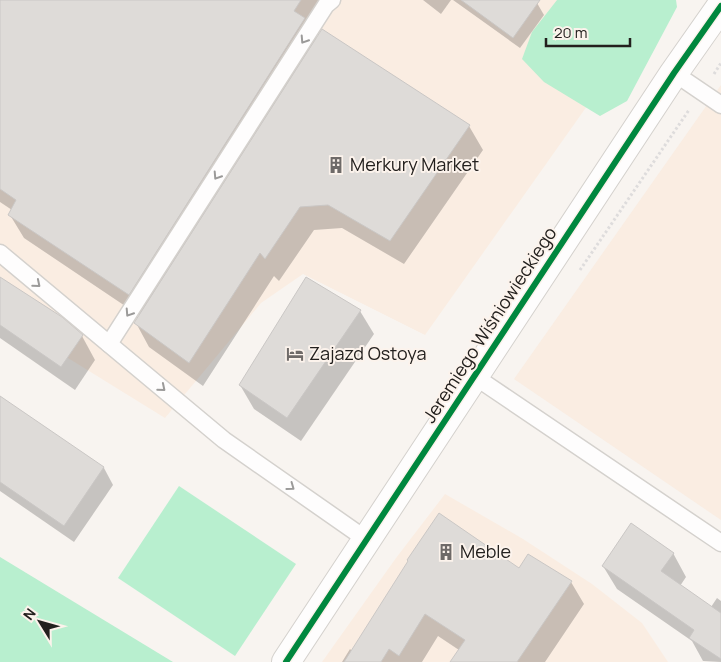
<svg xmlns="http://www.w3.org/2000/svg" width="721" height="662" font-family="Manrope,sans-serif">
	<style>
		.commercial { fill: #faede2 }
		.green { fill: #b8efcf }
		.shadow { fill: #0003 }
		.building { fill: #dedbd8; stroke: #cac7c5 }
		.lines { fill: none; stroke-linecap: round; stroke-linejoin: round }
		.lane-casing { stroke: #d4d1cd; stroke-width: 19 }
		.street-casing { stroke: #d4d1cd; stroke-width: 30 }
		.path { stroke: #dedcdc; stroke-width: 3; stroke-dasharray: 2.5 2.5; stroke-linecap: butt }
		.lane { stroke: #fefdfd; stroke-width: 16 }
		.street { stroke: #fefdfd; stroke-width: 28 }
		.cycleway-casing { stroke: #fcf3ec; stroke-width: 9 }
		.cycleway { stroke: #00873e; stroke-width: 6 }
		.oneway { stroke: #9b9a99 }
		.labels { text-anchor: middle; stroke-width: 4; stroke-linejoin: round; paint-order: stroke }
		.poi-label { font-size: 18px; fill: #23201e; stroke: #fcf3ec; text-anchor: start }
		.street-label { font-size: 18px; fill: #23201e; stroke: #fcf3ec }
	</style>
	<rect width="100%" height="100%" fill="#f8f4f0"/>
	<g class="commercial">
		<polygon points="0,0 662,0 425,335 303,274 261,303 165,418 0,316"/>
		<polygon points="721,85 721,520 514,379"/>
		<polygon points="445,494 523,539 592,584 642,623 668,662 322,662 396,558"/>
	</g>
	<g class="green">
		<polygon points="557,0 676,0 677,7 627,101 600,116 544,82 522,59 532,32"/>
		<polygon points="179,486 296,564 235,656 118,578"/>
		<polygon points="0,557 173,662 0,662"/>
	</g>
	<g class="shadow">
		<polygon points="0,0 330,0 311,30 317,40 469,126 483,150 404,264 342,228 314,230 279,281 274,276 203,386 149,347 136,323 140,316 24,238 10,215 12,210 0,202"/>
		<polygon points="423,0 451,0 441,14"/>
		<polygon points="453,0 533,0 537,3 544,15 520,48"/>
		<polygon points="0,278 82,336 95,360 75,390 0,338"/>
		<polygon points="360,311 374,334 301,441 254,409 240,385"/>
		<polygon points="0,397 104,468 113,485 74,542 0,491"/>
		<polygon points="673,553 686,577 680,586 711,607 717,598 721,601 721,662 703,661 692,641 617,589 603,566"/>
		<polygon points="409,562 519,570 571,582 584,604 545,662 451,662 459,650 438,636 422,662 342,662 350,649 352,651"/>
	</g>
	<g class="building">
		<polygon points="0,0 301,0 294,11 305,18 129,295 8,215 16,200 0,189"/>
		<polygon points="461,0 540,0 513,38"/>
		<polygon points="322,29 470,125 390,241 328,205 300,207 265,259 260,253 189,363 134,323"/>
		<polygon points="0,277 62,317 83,335 61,367 0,325"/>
		<polygon points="306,277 361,310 287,418 239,385"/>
		<polygon points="0,396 104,467 64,526 0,482"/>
		<polygon points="439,513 519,568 528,554 572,581 517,662 450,662 465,640 425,614 399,656 389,649 381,662 344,662 408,561 407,560"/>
		<polygon points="631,523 674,553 661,571 721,613 721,659 689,638 694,630 602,566"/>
	</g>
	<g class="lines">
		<g class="lane-casing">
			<g id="lane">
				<polyline points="674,73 721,105"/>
				<polyline points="0,253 224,440 367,540"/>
				<polyline points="109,344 326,5 332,0"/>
				<polyline points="474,376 721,543"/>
			</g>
		</g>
		<g class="street-casing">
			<polyline id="street" points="286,662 674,73 721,6"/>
		</g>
		<g class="path">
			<polyline points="714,74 721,63"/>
			<polyline points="580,270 689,110"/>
		</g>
		<use href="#lane" class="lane"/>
		<use href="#street" class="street"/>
		<g class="cycleway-casing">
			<polyline id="cycleway" points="286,662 674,73 721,6"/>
		</g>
		<use href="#cycleway" class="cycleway"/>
	</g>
	<defs><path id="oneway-chevron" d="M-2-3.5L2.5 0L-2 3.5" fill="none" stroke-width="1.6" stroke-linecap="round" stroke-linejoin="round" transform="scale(1.25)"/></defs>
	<g class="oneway">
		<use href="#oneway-chevron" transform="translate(304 40) rotate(123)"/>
		<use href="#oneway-chevron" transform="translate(217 176) rotate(123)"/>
		<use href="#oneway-chevron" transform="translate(37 284) rotate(40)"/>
		<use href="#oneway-chevron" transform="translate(129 313) rotate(123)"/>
		<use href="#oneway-chevron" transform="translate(162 388) rotate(40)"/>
		<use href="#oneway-chevron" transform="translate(291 487) rotate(36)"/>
	</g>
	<defs>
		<g id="building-bare" transform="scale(1.35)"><path d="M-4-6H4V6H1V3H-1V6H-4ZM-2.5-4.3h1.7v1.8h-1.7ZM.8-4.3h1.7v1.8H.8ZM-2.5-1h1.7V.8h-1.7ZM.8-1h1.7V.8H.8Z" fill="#6e6a68" stroke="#fcf3ec" stroke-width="2.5" paint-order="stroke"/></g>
		<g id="hotel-bare" transform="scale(1.35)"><path d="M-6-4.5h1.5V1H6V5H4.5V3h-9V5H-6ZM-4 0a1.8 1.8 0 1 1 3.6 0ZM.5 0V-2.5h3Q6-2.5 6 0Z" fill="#6e6a68" stroke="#fcf3ec" stroke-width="2.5" paint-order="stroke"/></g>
	</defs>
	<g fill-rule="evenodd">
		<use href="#building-bare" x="336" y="165"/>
		<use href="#hotel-bare" x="295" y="354"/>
		<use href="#building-bare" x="446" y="552"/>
	</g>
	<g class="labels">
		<g class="poi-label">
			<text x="350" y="171">Merkury Market</text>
			<text x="309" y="360">Zajazd Ostoya</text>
			<text x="460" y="558">Meble</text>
		</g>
		<g class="street-label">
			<text transform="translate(490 325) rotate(-57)" y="6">Jeremiego Wiśniowieckiego</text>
		</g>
	</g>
	<g transform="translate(40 622) rotate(307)" stroke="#fcf3ec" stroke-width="4" paint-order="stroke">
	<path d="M0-4L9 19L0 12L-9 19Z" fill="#23201e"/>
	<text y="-8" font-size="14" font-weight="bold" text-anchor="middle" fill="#23201e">N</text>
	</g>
	<path d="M546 38v8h84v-8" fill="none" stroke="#23201e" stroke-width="2.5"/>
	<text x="554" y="38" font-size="15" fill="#23201e" stroke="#fcf3ec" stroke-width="4" paint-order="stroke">20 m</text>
</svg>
